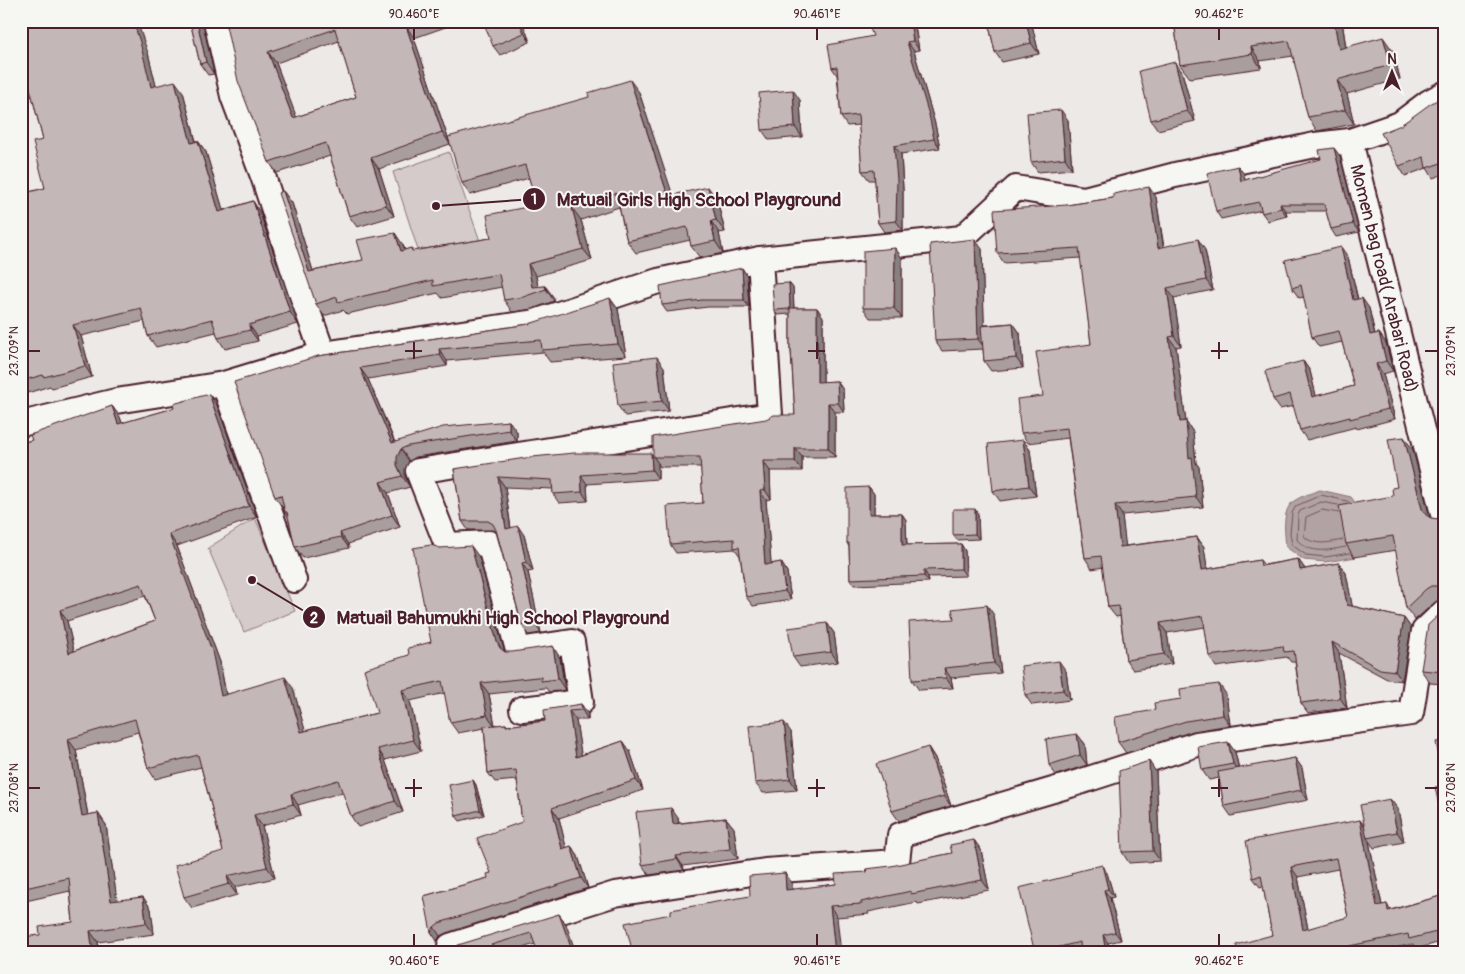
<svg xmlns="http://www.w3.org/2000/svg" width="1465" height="974" font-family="Pangolin,sans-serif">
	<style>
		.green { fill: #d4cbca; stroke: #8f757a }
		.water { fill: #b1a2a3; stroke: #886e73 }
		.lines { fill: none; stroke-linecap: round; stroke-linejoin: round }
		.shore { stroke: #73535b; stroke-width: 1 }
		.street-casing { stroke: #4a1f2b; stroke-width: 28 }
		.street { stroke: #f6f6f2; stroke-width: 24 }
		.wall { fill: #a99d9d; stroke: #4a1f2b; fill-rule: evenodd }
		.shaded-wall { fill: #898080; stroke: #4a1f2b }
		.building { fill: #c4b7b7; stroke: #4a1f2b; fill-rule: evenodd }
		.ticks { fill: none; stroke: #4a1f2b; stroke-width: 2 }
		.labels { text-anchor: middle; stroke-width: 4; stroke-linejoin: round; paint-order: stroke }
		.street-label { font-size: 18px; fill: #4a1f2b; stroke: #f6f6f2 }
		.leader { fill: none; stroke: #4a1f2b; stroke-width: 2 }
		.callout-dot { fill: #4a1f2b; stroke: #f6f6f2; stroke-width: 2 }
		.mark-label { font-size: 15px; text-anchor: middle; font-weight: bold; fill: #fff }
		.callout-label { font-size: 19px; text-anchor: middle; font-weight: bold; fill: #4a1f2b; stroke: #f6f6f2; stroke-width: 4; stroke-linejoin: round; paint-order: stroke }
		.neatline { fill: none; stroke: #4a1f2b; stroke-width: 2 }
		.ticks-label { font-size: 12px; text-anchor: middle; fill: #4a1f2b }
	</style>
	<rect width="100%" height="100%" fill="#ece9e6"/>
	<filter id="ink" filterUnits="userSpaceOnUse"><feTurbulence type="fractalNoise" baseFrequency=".02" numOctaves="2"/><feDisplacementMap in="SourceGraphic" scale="10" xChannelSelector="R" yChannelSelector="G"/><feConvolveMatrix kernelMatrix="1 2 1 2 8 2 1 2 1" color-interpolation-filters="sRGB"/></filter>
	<g filter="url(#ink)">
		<g class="green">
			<polygon points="449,152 480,241 418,250 393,172"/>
			<polygon points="255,518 295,611 244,632 208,548"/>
		</g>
		<path class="water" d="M1320,490L1351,497L1365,516L1356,557L1325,562L1304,560L1286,547C1285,534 1281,510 1294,501C1301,496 1312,493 1320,490Z"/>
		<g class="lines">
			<g class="shore">
				<polyline points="1350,503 1347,501 1321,495 1296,506 1292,513 1290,533 1292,545 1306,555 1325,557 1350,553"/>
				<path d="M1338,505L1321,502L1300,511L1298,515L1297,540C1311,555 1328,550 1346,547"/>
				<path d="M1339,513L1322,510L1306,517L1304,536C1314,547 1331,542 1343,540"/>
			</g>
			<g class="street-casing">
				<g id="street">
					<polyline points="216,21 233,96 263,176 298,284 323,354"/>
					<path id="s1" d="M1444,94L1429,102L1400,124L1350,141L1444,518"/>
					<polyline points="224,384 294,580"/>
					<polyline points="21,424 116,401 224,384 323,354 535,322 658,281 760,259 962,238 1016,188 1084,199 1175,175 1315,145 1350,141"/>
					<polyline points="522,709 581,702 572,642 518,650 489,543 447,545 418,471 770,415 760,259"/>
					<polyline points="452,953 450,946 615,894 765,871 897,862 900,835 1070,785 1197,744 1411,713 1424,631 1444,612"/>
				</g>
			</g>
			<use href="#street" class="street"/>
		</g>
		<g class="wall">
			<polygon points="21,21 148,53 156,86 183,92 196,141 198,141 206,152 223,210 253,201 260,213 298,324 257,336 258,341 225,349 218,338 216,332 156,347 148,336 144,321 81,336 92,377 52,388 50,386 21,395 21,194 45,188 43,140 32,96 21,99"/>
			<polygon points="190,21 203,21 203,24 214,74 208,75 200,64"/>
			<path d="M225,21H456L457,23L414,38L450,144L379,169L394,216L357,227L349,216L330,156L277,173L269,162ZM339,41L356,97L296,117L276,63Z"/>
			<polygon points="522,21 530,42 500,55 493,46"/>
			<polygon points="914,21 919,50 914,51 935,124 940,148 901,154 903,189 903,230 884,232 878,223 875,180 869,180 862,171 859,125 847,126 841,117 837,75 832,68 873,36"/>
			<polygon points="988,21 1031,21 1039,54 1002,62 995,52"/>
			<polygon points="1174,21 1342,21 1346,47 1393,51 1400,79 1347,94 1354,124 1317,131 1308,117 1293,56 1260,61 1261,68 1190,78 1180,65"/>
			<polygon points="1175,62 1182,72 1195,121 1158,130 1151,120"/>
			<polygon points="639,92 672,195 717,199 725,232 719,233 723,253 700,258 691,246 690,240 636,253 627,241 619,207 581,220 592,260 536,276 538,287 545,286 554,298 554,301 532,309 512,312 504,300 502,287 442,298 438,293 347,314 343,310 324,316 316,304 283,191 292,203 313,271 363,260 403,245 405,250 411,248 413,251 491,238 537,205 529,178 470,195 462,183"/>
			<polygon points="1444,96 1444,174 1433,178 1427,168 1405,176 1399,166 1401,125"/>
			<polygon points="800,100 802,137 769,140 762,130"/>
			<polygon points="1068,120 1072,169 1038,172 1031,162"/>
			<polygon points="1340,156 1359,232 1336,237 1331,229 1326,211 1286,211 1287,216 1268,221 1262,213 1262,210 1221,219 1216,211 1244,174 1245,180"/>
			<polygon points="1156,197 1164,247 1205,250 1213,290 1174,298 1181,346 1176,347 1186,422 1193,432 1196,463 1199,467 1203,507 1122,515 1125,546 1197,537 1204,547 1207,569 1260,560 1264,565 1298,559 1305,569 1339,563 1346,573 1352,606 1404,618 1411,628 1402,681 1387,679 1339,653 1347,708 1308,713 1301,703 1295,662 1291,662 1287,657 1216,667 1209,656 1205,627 1167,633 1172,664 1133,670 1126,660 1120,616 1116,617 1108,607 1103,567 1092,569 1085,558 1068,438 1028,443 1021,433 1043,396 1091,344 1081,258 1004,263 997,253 1067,205 1113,198"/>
			<polygon points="895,248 902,258 902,318 870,318 863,308"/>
			<polygon points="982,249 984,325 1013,323 1020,333 1023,368 991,371 984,361 983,349 942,351 935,341"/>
			<polygon points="1348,257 1358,299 1369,308 1375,334 1379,333 1386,343 1393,371 1383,374 1395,419 1357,429 1356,427 1307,440 1300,430 1294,406 1280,409 1273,399 1303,361 1310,371 1316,396 1354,386 1342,342 1319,347 1312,337 1304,297 1299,298 1292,288"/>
			<polygon points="742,268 747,276 749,307 708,307 667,312 662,305"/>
			<polygon points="789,283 793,288 794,308 817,308 823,317 823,382 837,381 843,390 844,412 835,412 835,457 802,457 802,471 770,471 771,499 766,500 771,564 781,562 787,572 791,600 753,606 746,597 740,556 735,549 676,553 670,544 703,503 701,467 660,467 658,463 658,479 587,484 588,501 559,503 553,494 553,489 505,487 511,528 524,535 533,571 528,572 541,633 528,635 522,625 496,532 494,530 468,530 462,521 454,469 653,457 795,415 791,351 790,349 790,314 777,315 774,310"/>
			<polygon points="618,309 626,356 550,362 543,352 447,361 447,366 368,379 395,442 509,421 517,432 517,441 416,457 409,461 405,469 405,476 410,487 388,493 400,527 348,544 349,548 303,558 295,547 288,517 285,512 284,508 283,508 275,497 318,356 529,324"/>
			<polygon points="664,367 669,411 625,416 618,406"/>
			<path d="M209,394L217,405L257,517L177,546L220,662L226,694L293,688L305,731L377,713L409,655L431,642L440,548L479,557L504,651L505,652L560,658L565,690L549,692L546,688H545L489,694L495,725L506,724L507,726L545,721L581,704L588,714V720H576L581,755L623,741L630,751L643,790L559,818L566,848L571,846L578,856L588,888L446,933L440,936L437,941L424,896L488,878L491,873L522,822L517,780L495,782L488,773L484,728L458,733L450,722L445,693L410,701L421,751L385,760L403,812L358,827L351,816L343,792L298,805L301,815L262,826L275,878L235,887L237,895L192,908L184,897L223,851L201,767L155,779L148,768L138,732L76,750L88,815L98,813L106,825L117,901L143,897L151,909L154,934L98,942L99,953H21L40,935L73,922L70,891L21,902V443L32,440L112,406L120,417L122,423L174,408ZM145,596L155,621L74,651L67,621Z"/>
			<polygon points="1023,440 1030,450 1036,496 1000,501 993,491"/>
			<polygon points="1413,450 1430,518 1438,519 1444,515 1444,599 1440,599 1435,602 1415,620 1406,608 1396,550 1354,557 1346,544 1393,496"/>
			<polygon points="869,487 874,494 874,514 902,514 906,520 907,545 961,544 965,551 966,576 928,577 929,582 854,585 850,579 849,547 847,543"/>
			<polygon points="978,514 979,539 957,540 953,535"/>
			<polygon points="1444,610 1444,684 1430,683 1421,670"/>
			<polygon points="994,615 1001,673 951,678 953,688 919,690 912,680 954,619"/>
			<polygon points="827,623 834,633 838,662 800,667 793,657"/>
			<polygon points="1066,671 1070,700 1032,705 1025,695"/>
			<polygon points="1226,694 1230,725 1193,731 1126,753 1118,742 1155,710"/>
			<polygon points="791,732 797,790 763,793 755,783"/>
			<polygon points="1077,734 1085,744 1087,765 1056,775 1049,765"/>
			<polygon points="1228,742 1235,752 1239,769 1295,758 1302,768 1308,800 1231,816 1224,806 1219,778 1209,780 1202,770"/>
			<polygon points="928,747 935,758 951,806 899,821 892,811"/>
			<polygon points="1156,772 1160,861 1129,863 1122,852"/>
			<polygon points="473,780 476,785 484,815 460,821 456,816"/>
			<path d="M1390,799L1398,809L1404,842L1374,848L1369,841L1382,905L1387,904L1390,910L1444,895V941L1416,949L1413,944L1370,953H1239L1272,935L1263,886L1260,887L1253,878L1360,820L1364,826ZM1338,869L1348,917L1308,929L1298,877Z"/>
			<polygon points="678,818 679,823 726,818 734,828 738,859 683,866 684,870 649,875 642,865"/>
			<polygon points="974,840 981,850 989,890 918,904 917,902 868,912 869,914 837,917 750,896 785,873 792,883 792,890 836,884 867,872 952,853"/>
			<polygon points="1107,873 1114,897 1110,898 1121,940 1108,943 1110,953 1081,953 1081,951 1074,953 1035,953"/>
			<polygon points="559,914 566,924 535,944 507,953 454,953"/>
		</g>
		<g class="shaded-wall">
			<polygon points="133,21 137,21 148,53 159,98 151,87"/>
			<polygon points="197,21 203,21 203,24 214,74 206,62"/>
			<polygon points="519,21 522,21 530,42 524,33"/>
			<polygon points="910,21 914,21 919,50 913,41"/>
			<polygon points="1026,21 1031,21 1039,54 1031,43"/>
			<polygon points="1334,21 1342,21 1348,63 1339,49"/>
			<polygon points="406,26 414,38 450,144 442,132"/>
			<polygon points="1383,37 1393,51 1400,79 1391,65"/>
			<polygon points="907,42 914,51 935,124 940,148 934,139"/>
			<polygon points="1251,47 1260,61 1261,68 1252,54"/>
			<polygon points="268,52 276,63 301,129 293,118"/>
			<polygon points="1175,62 1182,72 1195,121 1187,111"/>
			<polygon points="630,80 639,92 677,208 668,196"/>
			<polygon points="1337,80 1347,94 1354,124 1345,110"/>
			<polygon points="175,81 183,92 199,154 191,143"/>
			<polygon points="793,90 800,100 802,137 795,127"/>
			<polygon points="1061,110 1068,120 1072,169 1065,158"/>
			<polygon points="198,141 206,152 227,223 219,212"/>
			<polygon points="894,146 901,154 903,189 903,230 896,221"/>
			<polygon points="1334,148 1340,156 1359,232 1353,224"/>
			<polygon points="371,158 379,169 394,216 386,205"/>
			<polygon points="1238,166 1244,174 1247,189 1241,181"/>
			<polygon points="708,187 717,199 725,232 716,220"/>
			<polygon points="1149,187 1156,197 1165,258 1158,248"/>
			<polygon points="283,191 292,203 317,284 309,272"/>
			<polygon points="253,201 260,213 298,324 290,312"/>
			<polygon points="1280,204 1286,211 1287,216 1281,208"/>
			<polygon points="572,208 581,220 592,260 583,249"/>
			<polygon points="711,221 719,233 723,253 715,241"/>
			<polygon points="395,233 403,245 409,263 401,251"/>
			<polygon points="975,239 982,249 985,349 978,339"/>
			<polygon points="1198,239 1205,250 1213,290 1206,280"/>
			<polygon points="1341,247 1348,257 1360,310 1353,300"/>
			<polygon points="895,248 902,258 902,318 894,308"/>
			<polygon points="528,264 536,276 539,292 532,287"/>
			<polygon points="742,268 747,276 749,307 744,300"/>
			<polygon points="789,283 793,288 794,314 790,309"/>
			<polygon points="545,286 554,298 554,301 546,289"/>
			<polygon points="1167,288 1174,298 1181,346 1174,336"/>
			<polygon points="610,298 618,309 626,356 618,344"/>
			<polygon points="1362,298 1369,308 1377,345 1370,335"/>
			<polygon points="817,308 823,317 823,391 817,382"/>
			<polygon points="1013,323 1020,333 1023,368 1016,358"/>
			<polygon points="73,325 81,336 92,377 85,366"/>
			<polygon points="249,325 257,336 258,341 250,330"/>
			<polygon points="1379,333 1386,343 1393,371 1386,361"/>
			<polygon points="1169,337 1176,347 1186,422 1193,432 1196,463 1199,467 1203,507 1196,497 1189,458 1180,422"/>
			<polygon points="439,349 447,361 447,366 440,355"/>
			<polygon points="657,357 664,367 669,411 662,401"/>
			<polygon points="1303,361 1310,371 1319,407 1312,397"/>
			<polygon points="1376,364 1383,374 1395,419 1388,409"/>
			<polygon points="360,368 368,379 399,453 401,449 409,461 405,469 405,476 410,487 402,476 397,465 392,443"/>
			<polygon points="837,381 843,390 844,412 838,403"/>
			<polygon points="209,394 217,405 257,517 249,506"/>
			<polygon points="828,403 835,412 835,457 828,448"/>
			<polygon points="112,406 120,417 126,435 118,424"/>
			<polygon points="509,421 517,432 517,441 509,430"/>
			<polygon points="1404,437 1413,450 1431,522 1434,528 1422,509"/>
			<polygon points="1023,440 1030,450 1036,496 1029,486"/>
			<polygon points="795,448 802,457 802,471 795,461"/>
			<polygon points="651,453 658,463 658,479 652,470"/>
			<polygon points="763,461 770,471 771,499 765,490"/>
			<polygon points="581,475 587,484 588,501 582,492"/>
			<polygon points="498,477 505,487 512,538 506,529"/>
			<polygon points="380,482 388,493 400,527 392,515"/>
			<polygon points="869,487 874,494 874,521 869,514"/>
			<polygon points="760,491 766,500 772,574 765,565"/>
			<polygon points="1115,505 1122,515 1127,557 1120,547"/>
			<polygon points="975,509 978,514 979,539 975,534"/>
			<polygon points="902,514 906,520 907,552 902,545"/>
			<polygon points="518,526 524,535 533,571 526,562"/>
			<polygon points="340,533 348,544 349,548 341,537"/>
			<polygon points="169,534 177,546 220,662 228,707 221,696"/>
			<polygon points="1197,537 1204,547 1209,580 1202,570"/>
			<polygon points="961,544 965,551 966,576 961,569"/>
			<polygon points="471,546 479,557 505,654 500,648 497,642"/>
			<polygon points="1298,559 1305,569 1300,570"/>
			<polygon points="781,562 787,572 791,600 785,591"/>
			<polygon points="522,563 528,572 541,633 535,623"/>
			<polygon points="1339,563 1346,573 1354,615 1347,605"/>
			<polygon points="924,570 928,577 929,582 924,576"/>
			<polygon points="987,605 994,615 1001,673 994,663"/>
			<polygon points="60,610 67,621 77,664 69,653"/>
			<polygon points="1404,618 1411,628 1402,681 1395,671"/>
			<polygon points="827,623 834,633 838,662 831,652"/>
			<polygon points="1160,623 1167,633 1172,664 1164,654"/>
			<polygon points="1332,642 1339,653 1347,708 1340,698"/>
			<polygon points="553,646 560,658 565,690 558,679"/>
			<polygon points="1059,661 1066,671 1070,700 1063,690"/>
			<polygon points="944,668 951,678 953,688 946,678"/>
			<polygon points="285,677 293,688 309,744 301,732"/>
			<polygon points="481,683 489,694 495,726 487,715"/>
			<polygon points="1219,684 1226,694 1230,725 1223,715"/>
			<polygon points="402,690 410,701 421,751 413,740"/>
			<polygon points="581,704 588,714 588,720 582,710"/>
			<polygon points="569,711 576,720 583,766 576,757"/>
			<polygon points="784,722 791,732 797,790 790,779"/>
			<polygon points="1077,734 1085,744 1087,765 1080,755"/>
			<polygon points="68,739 76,750 90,827 82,816"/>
			<polygon points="623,741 630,751 643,790 636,780"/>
			<polygon points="1228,742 1235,752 1240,774 1233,764"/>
			<polygon points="928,747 935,758 951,806 944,796"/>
			<polygon points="378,749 385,760 403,812 395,801"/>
			<polygon points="1295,758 1302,768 1308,800 1301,790"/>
			<polygon points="1149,761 1156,772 1160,861 1153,851"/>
			<polygon points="473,780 476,785 484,815 480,810"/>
			<polygon points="291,794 298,805 301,815 293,804"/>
			<polygon points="1390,799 1398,809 1404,842 1397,832"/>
			<polygon points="552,808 559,818 569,859 562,849"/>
			<polygon points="671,808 678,818 680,834 673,824"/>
			<polygon points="98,813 106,825 119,913 111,901"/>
			<polygon points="254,815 262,826 275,878 267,867"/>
			<polygon points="726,818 734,828 738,859 730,849"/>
			<polygon points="1360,820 1367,830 1367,838 1369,841 1384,916 1377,906"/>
			<polygon points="974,840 981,850 989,890 982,880"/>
			<polygon points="571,846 578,856 588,888 581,878"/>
			<polygon points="676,856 683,866 684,870 677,859"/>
			<polygon points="1102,865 1107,873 1114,897 1108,889"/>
			<polygon points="1291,867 1298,877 1310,940 1303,930"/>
			<polygon points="785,873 792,883 793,900 786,890"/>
			<polygon points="227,876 235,887 237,895 229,884"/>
			<polygon points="1104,890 1110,898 1121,940 1115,932"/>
			<polygon points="143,897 151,909 154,934 146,923"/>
			<polygon points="830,906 837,917 841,953 835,953"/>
			<polygon points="559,914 566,924 576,953 573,953"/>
			<polygon points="434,927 440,936 437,941 431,932"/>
			<polygon points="90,931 98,942 99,953 93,953"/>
			<polygon points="1103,935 1108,943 1110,953 1106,953"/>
		</g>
		<g class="building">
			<polygon points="21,21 133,21 140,42 151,87 175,81 191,143 198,141 219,212 253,201 290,312 249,325 250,330 218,338 212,319 148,336 141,308 73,325 85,366 44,377 43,375 21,381 21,194 45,188 33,142 43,140 29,84 21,86"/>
			<polygon points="190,21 197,21 206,62 200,64"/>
			<path d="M225,21H421L406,26L442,132L371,158L386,205L349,216L326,143L269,162L238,81ZM335,29L356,97L293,118L268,52Z"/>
			<polygon points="483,21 519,21 524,33 493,46"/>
			<polygon points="867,21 910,21 913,41 907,42 929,115 934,139 894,146 897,180 896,221 878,223 874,170 862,171 858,115 841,117 837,67 832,68 828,45 873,36"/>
			<polygon points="988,21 1026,21 1031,43 995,52"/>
			<polygon points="1174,21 1334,21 1339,49 1383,37 1391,65 1337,80 1345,110 1308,117 1289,41 1251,47 1252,54 1180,65"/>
			<polygon points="1175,62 1187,111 1151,120 1139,71"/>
			<polygon points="630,80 668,196 708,187 716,220 711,221 715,241 691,246 687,227 627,241 616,193 572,208 583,249 528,264 532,287 545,286 546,289 523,297 504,300 499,274 433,286 433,280 338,302 337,297 316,304 278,193 283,191 309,272 363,260 357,240 395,233 401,251 411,248 412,251 491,238 487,215 537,205 525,165 462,183 448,137 589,97 588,93"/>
			<polygon points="793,90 795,127 762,130 759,93"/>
			<polygon points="1444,96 1444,162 1426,168 1424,157 1399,166 1381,133 1401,125 1430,104"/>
			<polygon points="1061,110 1065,158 1031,162 1027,113"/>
			<polygon points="1334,148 1353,224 1331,229 1324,204 1280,204 1281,208 1262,213 1259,202 1216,211 1207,173 1238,166 1241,181 1321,159 1319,150"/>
			<polygon points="1149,187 1158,248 1198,239 1206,280 1167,288 1174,336 1169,337 1180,422 1186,421 1189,458 1192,457 1196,497 1115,505 1120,547 1197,537 1202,570 1260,560 1261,566 1298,559 1300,570 1339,563 1347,605 1404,618 1395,671 1380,669 1332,642 1340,698 1301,703 1294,651 1284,652 1283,646 1209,656 1203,616 1160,623 1164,654 1126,660 1119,606 1108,607 1101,556 1085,558 1067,428 1021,433 1017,399 1043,396 1036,352 1091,344 1079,248 997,253 994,210 1067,205 1113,198 1113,194"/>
			<polygon points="975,239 978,339 935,341 930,244"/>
			<polygon points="1341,247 1353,300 1362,298 1370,335 1379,333 1386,361 1376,364 1388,409 1350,419 1350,417 1300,430 1290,394 1273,399 1265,371 1303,361 1312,397 1354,386 1339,331 1312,337 1301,285 1292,288 1285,260"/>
			<polygon points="895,248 894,308 863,308 863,251"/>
			<polygon points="742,268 744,300 702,300 662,305 660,286"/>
			<polygon points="789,283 790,308 790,309 774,310 772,284"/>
			<polygon points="610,298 618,344 542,350 541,340 439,349 440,355 360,368 392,443 443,427 509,421 509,430 408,446 401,449 397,457 397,465 402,476 380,482 392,515 340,533 341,537 295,547 287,512 285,512 281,495 275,497 234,382 318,356 529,324"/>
			<polygon points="790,308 817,308 817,382 837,381 838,403 828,403 828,448 795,448 795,461 763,461 765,490 760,491 765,565 781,562 785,591 746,597 739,547 734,548 734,539 670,544 667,506 703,503 700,457 653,457 653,437 766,419 774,415 795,415 791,349 790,349"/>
			<polygon points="1013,323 1016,358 984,361 981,326"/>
			<polygon points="657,357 662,401 618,406 613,362"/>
			<path d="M209,394L249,506L169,534L212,651L221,696L285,677L301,732L377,713L364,669L409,655L408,648L431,642L413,548L431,545L440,548L471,546L497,642L500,648L505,652H512L553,646L558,679L541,681V677H537L481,683L487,715L450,722L442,681L402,690L413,740L378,749L395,801L351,816L338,780L291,794L293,804L254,815L267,867L227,876L229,884L184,897L175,865L223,851L198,755L148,768L135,719L68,739L82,816L98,813L111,901L143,897L146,923L90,931L93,953H21V937L40,935L39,927L73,922L69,878L21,889V443L32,440L30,435L112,406L118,424L174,408L173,404ZM141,584L155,621L69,653L60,610Z"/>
			<polygon points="1404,437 1422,509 1426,515 1431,518 1438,519 1444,515 1444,589 1439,586 1431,586 1426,589 1406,608 1393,536 1346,544 1339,506 1393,496 1392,488 1397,487 1388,439"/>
			<polygon points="1023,440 1029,486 993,491 988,444"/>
			<polygon points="574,453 651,453 652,470 581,475 582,492 553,494 552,480 498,477 506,529 518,526 526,562 522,563 535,623 522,625 496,530 493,524 488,521 462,521 454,469 532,457"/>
			<polygon points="1444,457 1444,483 1437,458"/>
			<polygon points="869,487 869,514 902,514 902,545 961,544 961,569 924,570 924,576 850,579 849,543 847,543 847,488"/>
			<polygon points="953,509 975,509 975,534 953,535"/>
			<polygon points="987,605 994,663 944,668 946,678 912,680 909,622 954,619 952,609"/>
			<polygon points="1444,610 1444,672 1421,670 1428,625"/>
			<polygon points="827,623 831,652 793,657 788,628"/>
			<polygon points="1059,661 1063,690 1025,695 1021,666"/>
			<polygon points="1219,684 1223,715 1186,721 1118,742 1115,717 1155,710 1154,703 1181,699 1180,689"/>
			<polygon points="581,704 582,710 569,711 576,757 623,741 636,780 552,808 562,849 571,846 581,878 439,923 434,927 431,932 424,896 488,878 487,874 491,873 477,838 522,822 516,770 488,773 484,726 506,724 506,726 545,721 544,710"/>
			<polygon points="784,722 790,779 755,783 749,726"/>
			<polygon points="1077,734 1080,755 1049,765 1046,739"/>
			<polygon points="1444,741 1444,783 1436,742"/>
			<polygon points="1228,742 1233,764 1202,770 1198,747"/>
			<polygon points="928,747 944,796 892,811 876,764"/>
			<polygon points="1295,758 1301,790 1224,806 1218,772"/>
			<polygon points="1149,761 1153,851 1122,852 1119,771"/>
			<polygon points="473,780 480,810 456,816 449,785"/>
			<polygon points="1444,786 1444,819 1442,820 1435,787"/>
			<polygon points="1390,799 1397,832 1367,838 1360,805"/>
			<polygon points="671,808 673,824 726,818 730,849 676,856 677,859 642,865 636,812"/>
			<path d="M1360,820L1377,906L1387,904L1388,911L1444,895V930L1409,939L1408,934L1349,946L1350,951L1345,953H1239L1236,945L1272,935L1261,875L1253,878L1246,841ZM1336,858L1348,917L1303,930L1291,867Z"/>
			<polygon points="974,840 982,880 911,894 911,891 861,902 862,904 830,906 835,953 633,953 625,923 671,914 671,910 750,896 749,876 785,873 786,890 836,884 835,874 867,872 866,869 891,866 952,853 950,845"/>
			<polygon points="1102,865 1108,889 1104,890 1115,932 1103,935 1106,953 1081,953 1080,942 1035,953 1019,888 1072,875 1071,873"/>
			<polygon points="559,914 573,953 538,953 531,933 491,945 494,953 454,953 458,945"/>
			<polygon points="962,948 963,953 938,953"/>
		</g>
	</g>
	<path class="ticks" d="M414,28V40M817,28V40M1219,28V40M414,342V359M817,342V359M1219,342V359M28,351H40M405,351H422M808,351H825M1211,351H1228M1425,351H1438M414,779V797M817,779V797M1219,779V797M28,788H40M405,788H422M808,788H825M1211,788H1228M1425,788H1438M414,934V946M817,934V946M1219,934V946"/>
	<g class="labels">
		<g class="street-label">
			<text dy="6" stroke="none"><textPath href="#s1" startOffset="248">Momen bag road( Arabari Road)</textPath></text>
		</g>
	</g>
	<path class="leader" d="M436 206L534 199M252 580L314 617"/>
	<g class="callout-dot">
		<circle cx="436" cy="206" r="5"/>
		<circle cx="252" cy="580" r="5"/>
		<circle cx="534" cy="199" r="12"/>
		<circle cx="314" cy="617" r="12"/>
	</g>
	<g class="mark-label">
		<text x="534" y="204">1</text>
		<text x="314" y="623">2</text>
	</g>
	<g class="callout-label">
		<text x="699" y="206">Matuail Girls High School Playground</text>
		<text x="503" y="624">Matuail Bahumukhi High School Playground</text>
	</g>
	<rect width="1465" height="974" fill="none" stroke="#f6f6f2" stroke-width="55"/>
	<g transform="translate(1392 72)" stroke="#f6f6f2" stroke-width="4" paint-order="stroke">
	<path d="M0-4L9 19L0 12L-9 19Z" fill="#4a1f2b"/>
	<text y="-8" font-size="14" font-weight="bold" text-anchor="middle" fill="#4a1f2b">N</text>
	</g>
	<rect x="28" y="28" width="1410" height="918" class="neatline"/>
	<g class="ticks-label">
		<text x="414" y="18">90.460°E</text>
		<text x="817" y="18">90.461°E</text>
		<text x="1219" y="18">90.462°E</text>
		<text transform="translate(14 351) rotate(-90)" y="4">23.709°N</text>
		<text transform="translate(1451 351) rotate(-90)" y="4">23.709°N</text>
		<text transform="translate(14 788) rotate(-90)" y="4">23.708°N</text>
		<text transform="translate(1451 788) rotate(-90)" y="4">23.708°N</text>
		<text x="414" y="965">90.460°E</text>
		<text x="817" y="965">90.461°E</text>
		<text x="1219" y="965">90.462°E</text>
	</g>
</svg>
